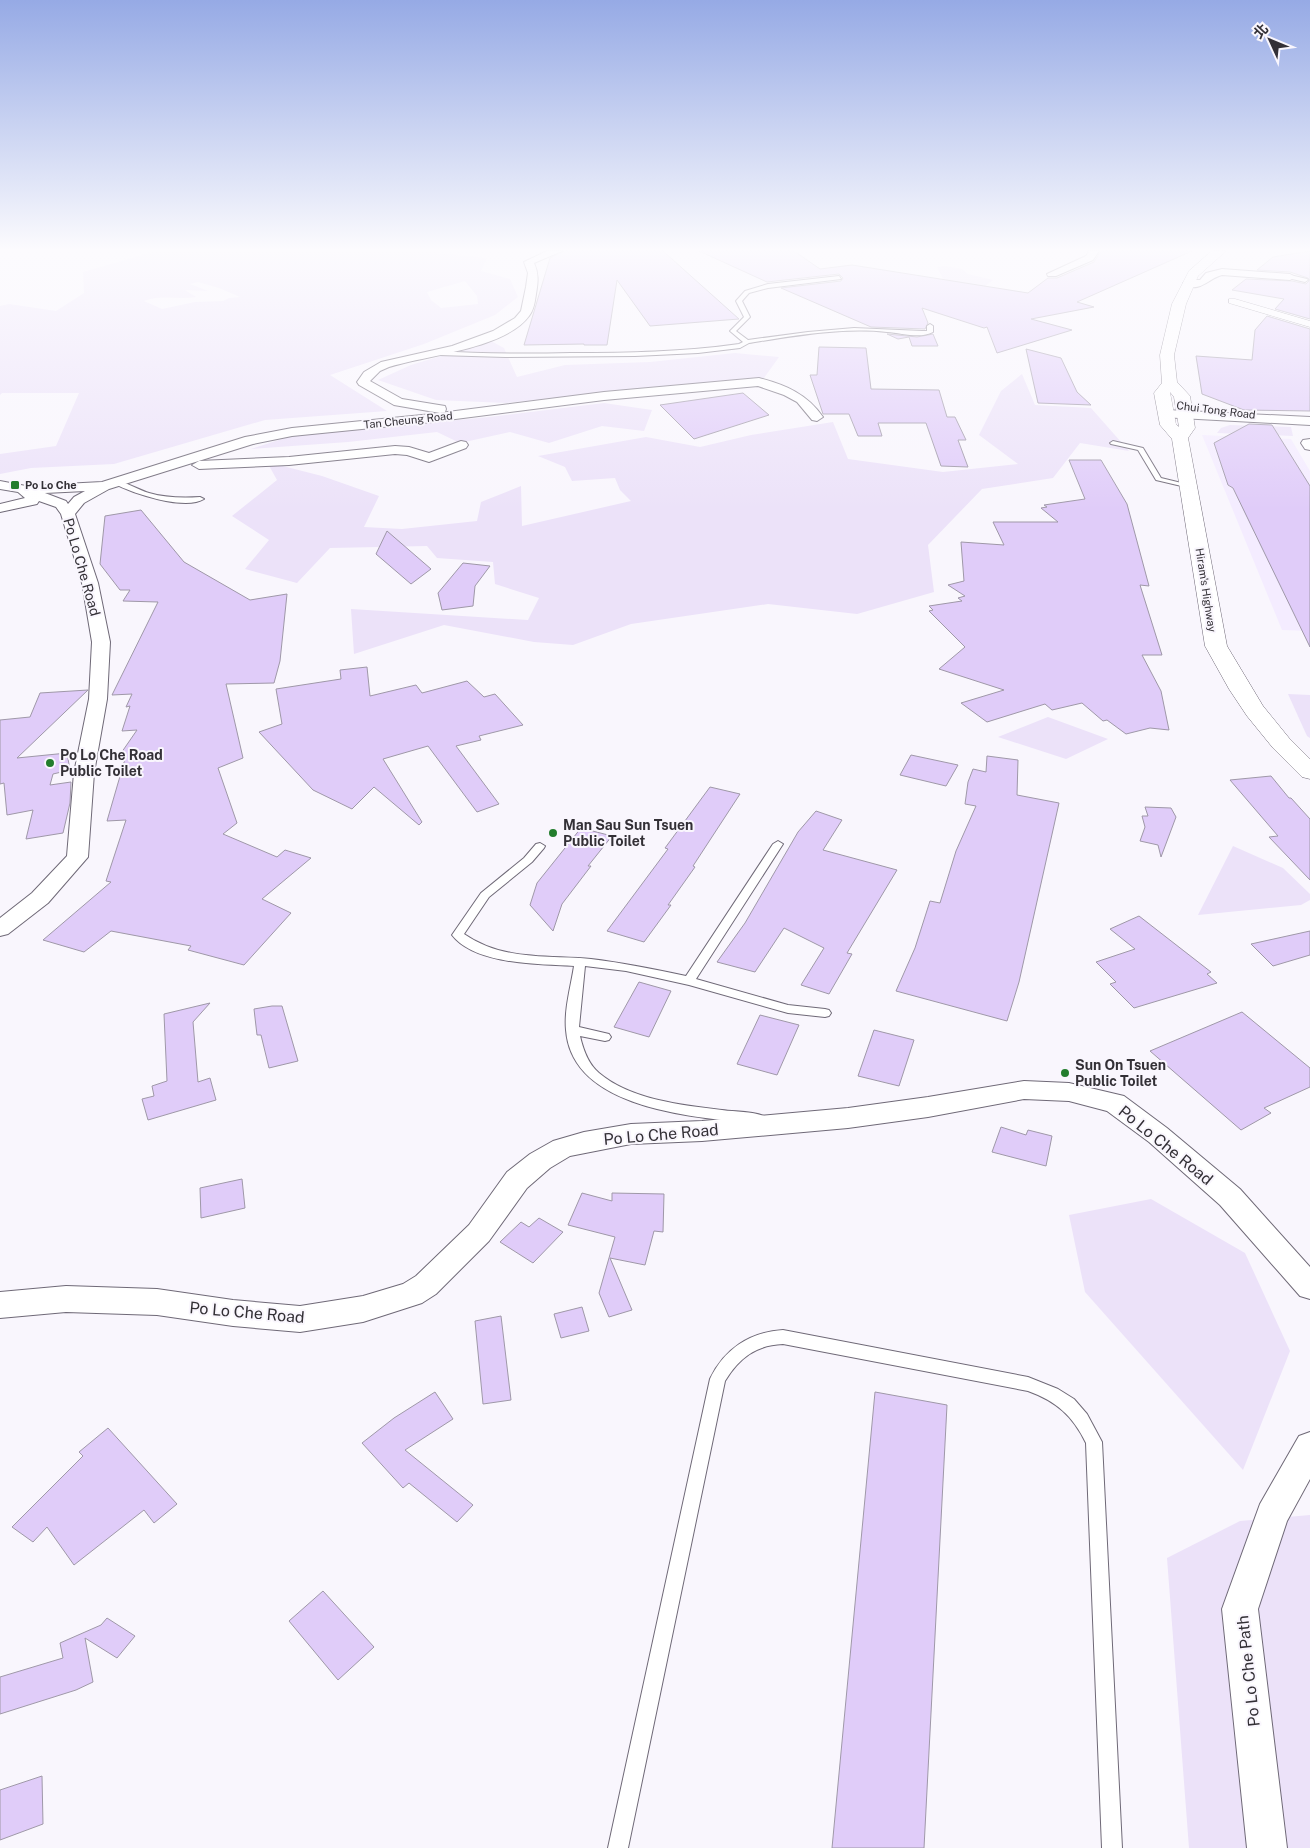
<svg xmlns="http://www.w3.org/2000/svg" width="1310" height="1848" font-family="'Public Sans','Noto Sans TC',sans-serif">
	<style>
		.built { fill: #f4ecff }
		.green { fill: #ece2f9; fill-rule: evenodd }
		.building { fill: #e0ccf9; stroke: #9f98a8 }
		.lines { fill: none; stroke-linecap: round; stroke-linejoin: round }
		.service-casing { stroke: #6f6977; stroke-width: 2 }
		.pedestrian-casing { stroke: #6f6977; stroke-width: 1 }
		.minor-casing { stroke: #6f6977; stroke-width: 2 }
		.secondary-casing { stroke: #6f6977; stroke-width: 1 }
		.service { fill: #fff; fill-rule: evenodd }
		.pedestrian { fill: #fff; fill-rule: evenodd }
		.minor { fill: #fff; fill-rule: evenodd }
		.secondary { fill: #fff; fill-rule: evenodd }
		.poi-dot { fill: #237d2d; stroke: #f9f6fd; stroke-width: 2 }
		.labels { text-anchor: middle; stroke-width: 4; stroke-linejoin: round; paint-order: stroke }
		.far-street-label { font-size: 11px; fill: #333036; stroke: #f9f6fd }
		.far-poi-label { font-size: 11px; font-weight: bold; fill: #333036; stroke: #f9f6fd; text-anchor: start }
		.street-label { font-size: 14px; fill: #333036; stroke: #f9f6fd }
		.poi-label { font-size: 14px; font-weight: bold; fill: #333036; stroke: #f9f6fd; text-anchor: start }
		.near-street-label { font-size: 16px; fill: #333036; stroke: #f9f6fd }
	</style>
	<rect width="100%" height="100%" fill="#f9f6fd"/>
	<polygon class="built" points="1202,435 1291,439 1310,471 1310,631 1282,630"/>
	<g class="green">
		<path d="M156,251H441L437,253L487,258L481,271L510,279L518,297L495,315L424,344L330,375L387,411L265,420L114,464L31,468L0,474V454L56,446L79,393H2L0,395V306L9,304L56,311L84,293L83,272ZM465,281L477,296L478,304L441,308L431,300L427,292ZM198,282L219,288L240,297L229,298L223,301L195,302L162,309L144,301C160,294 178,300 196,297L185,290L208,291L190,284Z"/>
		<polygon points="944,266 962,269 968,274 993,280 983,288 947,287 937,267"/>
		<polygon points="491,341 504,348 517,377 565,365 650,362 735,353 779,357 764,378 506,403 436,400 378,380 411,365"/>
		<polygon points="1022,374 1035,405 1091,408 1129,451 1080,443 1053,478 982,489 928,545 934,592 857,614 768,604 631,624 573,645 534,642 444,625 354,654 351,609 528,620 539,598 495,584 493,562 437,558 427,546 330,548 297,583 245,569 269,540 232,516 277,480 267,462 322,476 379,496 364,527 402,529 477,521 481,502 521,486 522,526 631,501 620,490 615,478 572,481 565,467 538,456 646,437 700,447 751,435 833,422 848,459 943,472 1018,464 979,435 1001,391"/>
		<polygon points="604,403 652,410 644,431 602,426 549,443 510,432 460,443 437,432 348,442 251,449 291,436 489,417"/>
		<polygon points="1230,425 1291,427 1293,436 1217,433 1221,428"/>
		<polygon points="1288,694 1310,695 1310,738 1307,736"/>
		<polygon points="1048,717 1108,739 1066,759 998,737"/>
		<polygon points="1233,846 1283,868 1310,894 1310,900 1301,905 1198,915"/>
		<polygon points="1151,1199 1245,1253 1290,1351 1243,1470 1085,1292 1069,1215"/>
		<polygon points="1310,1515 1310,1848 1189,1848 1167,1558 1240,1521"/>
	</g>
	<g class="building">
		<polygon points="564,251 663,251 739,319 650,326 617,280 607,345 584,345 584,344 524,345 550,258"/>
		<polygon points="699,251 794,251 820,269 852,265 1028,293 1048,278 1057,278 1094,262 1101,251 1192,251 1077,302 1094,307 1031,319 1072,330 997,353 987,327 984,328 922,308 928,323 925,329 871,327 781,288 841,281 843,278 839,274 767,282"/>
		<polygon points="1310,251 1310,319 1275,309 1284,299 1232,290 1246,279 1292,281 1306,284 1310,280 1308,278 1290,272 1257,270 1273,257"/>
		<polygon points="1267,316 1310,329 1310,411 1244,410 1202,394 1196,356 1252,360 1255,330"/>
		<polygon points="887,334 917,337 933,334 938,346 912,346 909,337 898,339"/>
		<polygon points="819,347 866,348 871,389 939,390 947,417 955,417 966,440 958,440 968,467 941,466 926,423 878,423 882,436 858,436 849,414 823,414 810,375 817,375"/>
		<polygon points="1026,349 1061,358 1077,392 1091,405 1038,403"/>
		<polygon points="743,393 769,415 694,439 660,405"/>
		<polygon points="1249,424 1272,425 1310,486 1310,647 1233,488 1228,485 1214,443"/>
		<polygon points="1069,460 1101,460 1127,504 1149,586 1140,585 1162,655 1142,655 1161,691 1169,730 1150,728 1126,734 1107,720 1103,721 1082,703 1052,710 1045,704 987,722 961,703 1004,690 939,669 965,647 929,611 933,610 929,606 962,601 958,598 965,596 948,585 964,581 961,542 1004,545 993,522 1058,522 1041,508 1047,507 1044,505 1085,499"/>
		<polygon points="141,510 184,562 250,600 287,594 280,661 274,683 226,684 243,758 218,768 237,823 223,834 277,857 285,850 311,858 262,899 291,913 244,965 188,950 191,946 111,931 84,952 43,940 111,882 106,881 126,820 107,821 125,759 117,759 137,730 122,731 130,706 126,707 132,694 112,695 158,602 123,601 130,590 120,590 100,564 105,516"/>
		<polygon points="387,531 431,569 411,584 376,554"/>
		<polygon points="463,563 490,566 475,586 473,606 442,610 438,593"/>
		<polygon points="367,667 370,696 416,685 422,693 467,681 484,697 495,694 523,725 479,736 481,740 456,746 499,804 477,812 428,746 383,759 422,822 419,825 374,787 352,809 313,790 259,732 282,724 276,689 341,679 340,670"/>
		<polygon points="88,690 17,758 67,753 70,770 53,774 50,785 71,782 70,803 63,833 26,839 33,810 7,815 4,783 0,784 0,720 30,717 40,693"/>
		<polygon points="911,755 958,765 946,786 900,775"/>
		<polygon points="987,756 1018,760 1017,795 1059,803 1019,982 1007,1021 896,991 915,948 930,901 940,903 956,851 976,806 965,804 968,782 973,769 986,772"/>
		<polygon points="1271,776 1289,798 1291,798 1310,819 1310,880 1269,837 1278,836 1230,780"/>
		<polygon points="710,787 740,794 693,866 695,867 668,905 671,905 644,942 607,931 668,849 665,848"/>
		<polygon points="1145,807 1171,808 1176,817 1161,857 1158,845 1140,841 1145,827 1142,816 1148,816"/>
		<polygon points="816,811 842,820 823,850 897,870 847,953 852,954 829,994 801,985 824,948 784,928 755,972 717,962 745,923 798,832"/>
		<polygon points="581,828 612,836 588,866 591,866 562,904 553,931 530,905 537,883"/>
		<polygon points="1139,916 1211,972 1207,974 1217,983 1134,1008 1110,984 1116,982 1096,962 1135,949 1110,929"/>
		<polygon points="1310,931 1310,955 1273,966 1251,944"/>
		<polygon points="639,982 671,991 649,1037 614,1027"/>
		<polygon points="210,1003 193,1022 198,1082 210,1078 216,1100 148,1120 142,1099 154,1096 152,1086 167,1081 164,1014"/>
		<polygon points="272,1006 282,1006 298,1061 269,1068 261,1035 257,1035 254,1009"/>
		<polygon points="1242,1012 1310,1068 1310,1087 1264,1108 1271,1113 1241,1130 1150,1051"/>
		<polygon points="760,1015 799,1025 777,1075 737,1064"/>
		<polygon points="874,1030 914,1040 899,1086 858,1076"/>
		<polygon points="1001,1127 1026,1135 1028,1130 1052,1136 1046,1166 992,1152"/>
		<polygon points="242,1179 245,1208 201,1218 200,1188"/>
		<polygon points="582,1193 612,1201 612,1193 664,1194 663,1232 654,1231 645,1265 610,1258 632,1310 609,1317 599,1293 615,1237 568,1225"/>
		<polygon points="539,1218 563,1232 533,1263 500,1242 521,1222 529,1227"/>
		<polygon points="582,1307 589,1331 561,1338 554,1314"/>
		<polygon points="501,1316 511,1400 483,1404 475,1321"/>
		<polygon points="435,1392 453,1419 405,1450 473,1505 457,1522 409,1483 403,1488 362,1443 394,1418"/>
		<polygon points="875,1392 947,1405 924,1848 832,1848"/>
		<polygon points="108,1428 177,1504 154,1523 144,1510 74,1565 47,1527 33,1542 12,1527 83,1456 79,1452"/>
		<polygon points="323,1591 374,1647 338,1680 289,1621"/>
		<polygon points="107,1618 135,1636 117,1658 85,1638 93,1682 76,1690 0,1714 0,1677 63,1658 60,1643 101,1625"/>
		<polygon points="42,1776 43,1824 0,1840 0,1790"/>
	</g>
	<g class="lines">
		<g class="service-casing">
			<g id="service">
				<polygon points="1290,275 1307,279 1308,280 1305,282 1288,278"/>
				<path d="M839,276L841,279L768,288L749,293L742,301L750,317L736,331L748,340L808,332L854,328L922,331H927V326L930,324L933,326V332C921,339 901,333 887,332C842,327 793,336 749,343L740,348L698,353L635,356L505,357L438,355L435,353L438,351C482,354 527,354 571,353C627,353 683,352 739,344L743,342L730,331L744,317L736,301L745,291L768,284Z"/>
				<polygon points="1113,441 1143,448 1161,478 1194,486 1190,488 1156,480 1138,450 1111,444 1110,443"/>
				<path d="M113,481C124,480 138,490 149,493C166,498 183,498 200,497L204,499C185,511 131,493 113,483Z"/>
				<path d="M778,841L783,844L696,979L788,1005L825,1009L829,1010L831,1013L829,1016L825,1017L788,1013L689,985L626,971L585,966L579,1027L609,1034L611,1037L609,1040L605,1041L580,1036C583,1049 588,1064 599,1073C631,1100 682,1105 722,1110C736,1112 751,1111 764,1116L766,1119L764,1122L759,1124C698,1117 572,1111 566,1030C564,1009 571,986 574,966C540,964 475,965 452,935L481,893L524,858L536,844L540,843L545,846L544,848L532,862L489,897L464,934C503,961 547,955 591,959C623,963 654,969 686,976L773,844Z"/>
				<path d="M783,1330L1028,1377L1058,1389L1074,1399L1087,1414L1102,1442L1122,1848H1102L1086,1443C1073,1416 1056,1401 1028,1391L783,1344C756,1345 739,1358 725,1381L628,1848H608L710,1379C724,1349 750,1332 783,1330Z"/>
			</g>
		</g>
		<g class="pedestrian-casing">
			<polygon id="pedestrian" points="1229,299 1235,299 1310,321 1310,327 1229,303"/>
		</g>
		<g class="minor-casing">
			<g id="minor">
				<path d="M547,251H562L534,263C539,274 538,282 536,294C535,301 534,310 529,316C505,349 426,355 389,367L380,371L370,381L402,399L445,406L446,409L445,412L440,413L394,405L359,385L357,382L364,372L381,362L452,346L493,331L515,318L521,311L526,287L528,273L524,262Z"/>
				<polygon points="1089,251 1099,251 1093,260 1056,276 1048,276 1047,274 1086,256"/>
				<path d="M1222,269L1290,274L1295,277L1290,280L1222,275C1209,278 1198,295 1183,283L1188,280H1200L1206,273Z"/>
				<path d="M759,378C786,385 807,394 823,417L817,421L812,420L797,402L784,395L758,386L604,400L432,422L292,436L253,444L109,489L84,503L75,514L98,583L110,642L107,699L94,773L88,857L48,903L8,934L0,936V918L32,893L67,856L74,773L89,699L92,642L82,583L61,514L56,507L39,501L37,504L0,512V504L25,498L18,492L0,489V481L26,486L102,482L245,437L292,428L432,414L604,392ZM85,491L74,497L68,504L66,501L45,493Z"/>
				<polygon points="1166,410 1310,417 1310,425 1161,417 1160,414 1161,411"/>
				<polygon points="1310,439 1310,450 1305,449 1301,443 1303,440"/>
				<polygon points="461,441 466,442 468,445 466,448 429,462 407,455 395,454 289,465 199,469 192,465 199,461 289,457 395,446 409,447 429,453"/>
				<polygon points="1024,1081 1069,1083 1124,1096 1167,1128 1240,1189 1310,1267 1310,1299 1300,1296 1220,1205 1149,1142 1107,1111 1069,1101 1024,1099 928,1117 848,1128 702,1141 631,1144 570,1156 550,1168 527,1188 489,1241 436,1294 422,1303 363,1322 300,1332 233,1326 157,1315 66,1312 0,1318 0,1292 66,1286 157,1289 233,1300 300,1306 363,1296 403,1284 416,1276 469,1225 507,1172 530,1154 553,1141 584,1132 631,1124 702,1121 848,1108 928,1097"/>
				<polygon points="1310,1432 1310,1479 1287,1521 1258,1609 1287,1848 1247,1848 1222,1609 1260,1504 1299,1436"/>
			</g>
		</g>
		<g class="secondary-casing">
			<path id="secondary" d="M1212,251H1226L1198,276L1186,304L1174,355L1177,382L1190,396L1195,428L1188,438L1227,646L1263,706L1289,738L1310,759V779L1302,777L1273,748L1247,716L1229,689L1205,646L1172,439L1160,425L1154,393L1162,383L1160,355L1172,304L1189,271ZM1170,392L1174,397L1179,427L1176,424Z"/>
		</g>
		<use href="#service" class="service"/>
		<use href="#pedestrian" class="pedestrian"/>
		<use href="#minor" class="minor"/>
		<use href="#secondary" class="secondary"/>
	</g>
	<linearGradient id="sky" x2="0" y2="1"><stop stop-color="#96aae5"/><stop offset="0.49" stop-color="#fcfbfe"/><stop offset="1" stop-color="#fcfbfe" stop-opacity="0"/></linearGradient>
	<rect width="1310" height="510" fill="url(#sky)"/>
	<g class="poi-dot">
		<rect x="10" y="480" width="10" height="10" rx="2.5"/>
		<circle cx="50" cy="763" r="5"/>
		<circle cx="553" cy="833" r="5"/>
		<circle cx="1065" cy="1073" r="5"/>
	</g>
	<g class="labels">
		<g class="far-street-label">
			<text transform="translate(1216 410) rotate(7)" y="4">Chui Tong Road</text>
			<text transform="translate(408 420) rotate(-6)" y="4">Tan Cheung Road</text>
			<text transform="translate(1206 590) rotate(81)" y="4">Hiram's Highway</text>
		</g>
		<g class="far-poi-label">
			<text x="25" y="489">Po Lo Che</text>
		</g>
		<g class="street-label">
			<text transform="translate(82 567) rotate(74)" y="5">Po Lo Che Road</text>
		</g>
		<g class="poi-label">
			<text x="60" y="760">Po Lo Che Road<tspan x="60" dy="16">Public Toilet</tspan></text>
			<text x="563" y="830">Man Sau Sun Tsuen<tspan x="563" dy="16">Public Toilet</tspan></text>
			<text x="1075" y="1070">Sun On Tsuen<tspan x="1075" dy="16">Public Toilet</tspan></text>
		</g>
		<g class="near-street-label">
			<text transform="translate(661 1134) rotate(-5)" y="6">Po Lo Che Road</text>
			<text transform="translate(1166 1145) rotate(39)" y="6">Po Lo Che Road</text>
			<text transform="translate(247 1312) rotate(5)" y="6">Po Lo Che Road</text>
			<text transform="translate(1248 1671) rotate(-96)" y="6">Po Lo Che Path</text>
		</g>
	</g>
	<g transform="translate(1270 40) rotate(314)" stroke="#f9f6fd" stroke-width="4" paint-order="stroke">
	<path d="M0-4L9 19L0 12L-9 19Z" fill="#333036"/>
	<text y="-8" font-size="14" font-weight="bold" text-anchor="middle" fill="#333036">北</text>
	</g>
</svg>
